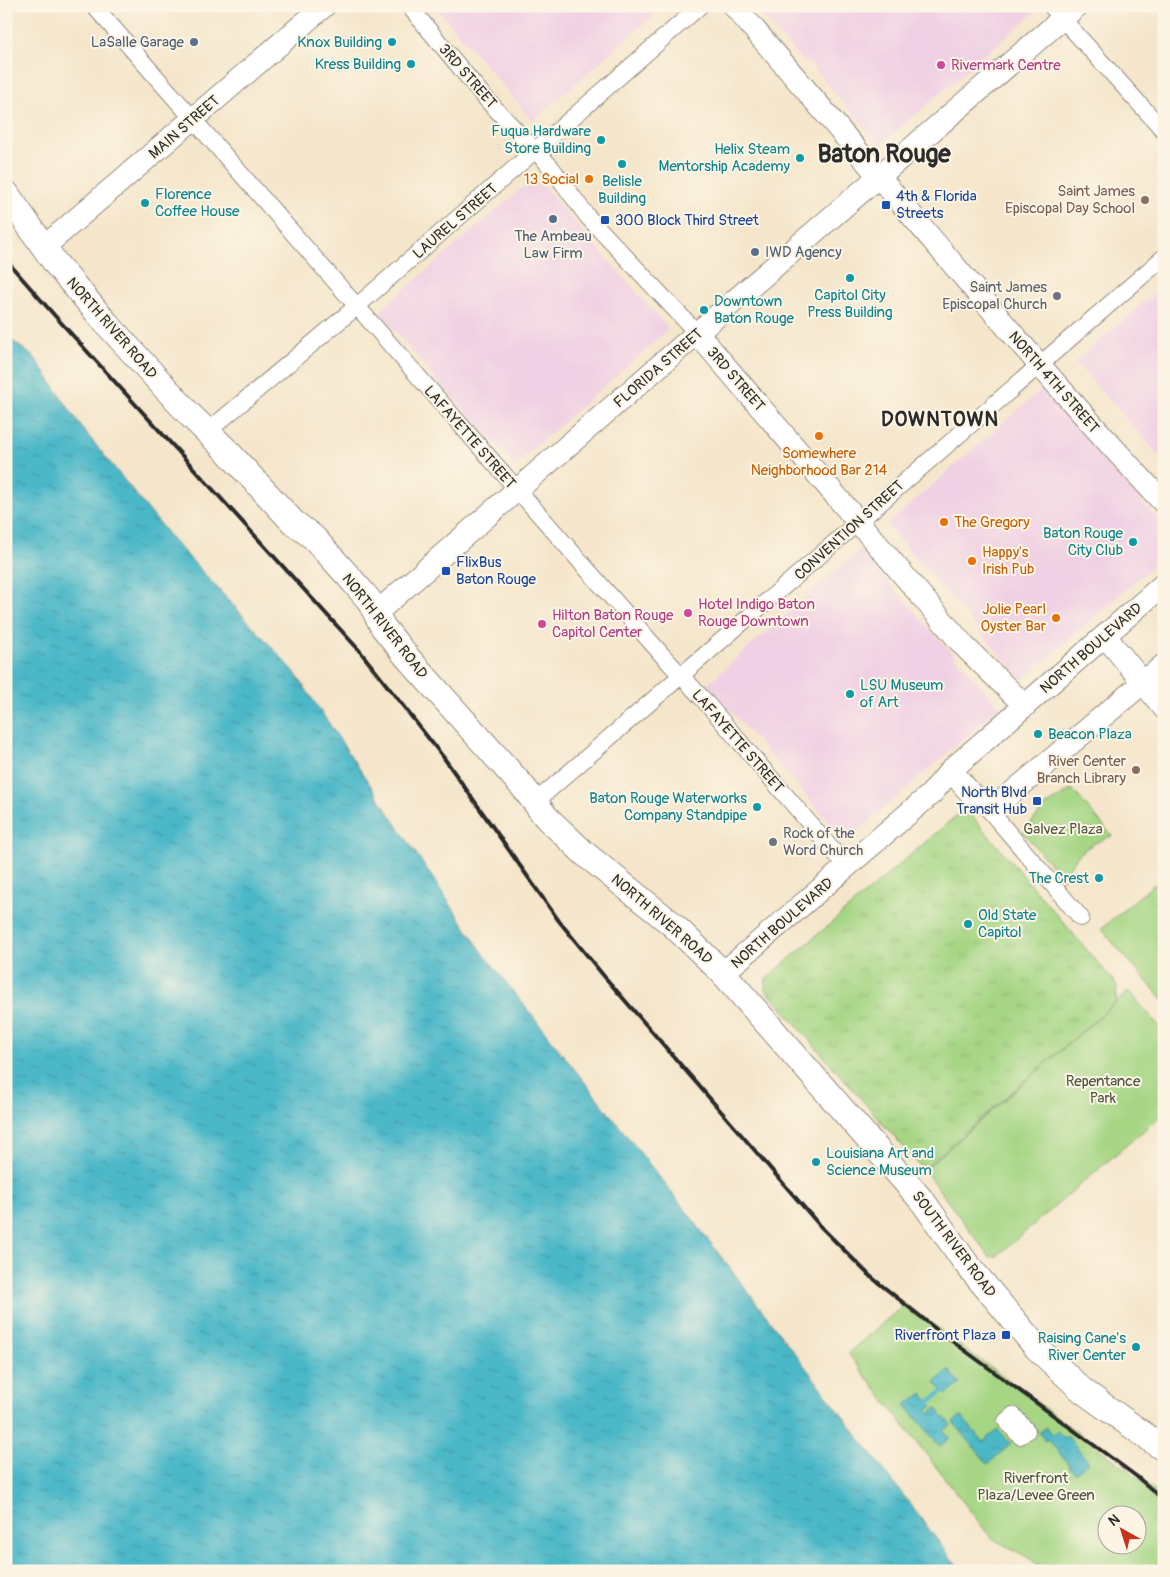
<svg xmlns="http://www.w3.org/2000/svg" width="1170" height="1577" font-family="Pangolin,sans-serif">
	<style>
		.built { fill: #f0d0e4 }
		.grass { fill: url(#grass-tufts); stroke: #688058 }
		.green { fill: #a6d684; stroke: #688058; fill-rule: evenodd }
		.water { fill: url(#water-ripples); stroke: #3c727a }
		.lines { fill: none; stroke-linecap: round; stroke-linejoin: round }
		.stream { stroke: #4cb8c8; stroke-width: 4.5 }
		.street-casing { stroke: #90887b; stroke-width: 18 }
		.secondary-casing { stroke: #90887b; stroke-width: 24 }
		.primary-casing { stroke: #90887b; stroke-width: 27 }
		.street { stroke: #fff; stroke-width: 16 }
		.secondary { stroke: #fff; stroke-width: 22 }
		.primary { stroke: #fff; stroke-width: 25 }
		.rail { stroke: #2b2b2b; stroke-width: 4 }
		.service-dot { fill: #5c6f8a; stroke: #fcf5e5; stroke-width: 2 }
		.culture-dot { fill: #0f9aa8; stroke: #fcf5e5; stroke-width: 2 }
		.hotel-dot { fill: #d1479c; stroke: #fcf5e5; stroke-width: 2 }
		.food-dot { fill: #e8710a; stroke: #fcf5e5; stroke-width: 2 }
		.education-dot { fill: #8d6e63; stroke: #fcf5e5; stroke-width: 2 }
		.transit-dot { fill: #1a4fb4; stroke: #fcf5e5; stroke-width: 2 }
		.worship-dot { fill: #6b7280; stroke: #fcf5e5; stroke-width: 2 }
		.labels { text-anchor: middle; stroke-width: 4; stroke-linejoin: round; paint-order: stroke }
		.service-label { font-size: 15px; fill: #4e5e75; stroke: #fcf5e5; text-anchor: end }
		.culture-label { font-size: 15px; fill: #0d838f; stroke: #fcf5e5; text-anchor: end }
		.hotel-label { font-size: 15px; fill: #b23c85; stroke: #fcf5e5; text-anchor: start }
		.street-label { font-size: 15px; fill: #2b2b2b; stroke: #fcf5e5 }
		.food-label { font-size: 15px; fill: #c56008; stroke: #fcf5e5; text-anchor: end }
		.education-label { font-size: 15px; fill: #785e54; stroke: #fcf5e5; text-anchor: end }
		.transit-label { font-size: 15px; fill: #164399; stroke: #fcf5e5; text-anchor: start }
		.worship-label { font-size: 15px; fill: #5b616d; stroke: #fcf5e5; text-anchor: end }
		.park-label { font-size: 15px; fill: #4a5641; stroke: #fcf5e5 }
		.district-label { font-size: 20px; font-weight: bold; letter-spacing: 1px; fill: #2b2b2b; stroke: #fcf5e5 }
		.town-label { font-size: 25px; font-weight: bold; fill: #2b2b2b; stroke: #fcf5e5 }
	</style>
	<defs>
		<pattern id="grass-tufts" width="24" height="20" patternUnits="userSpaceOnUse" patternTransform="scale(1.25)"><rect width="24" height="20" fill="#a6d684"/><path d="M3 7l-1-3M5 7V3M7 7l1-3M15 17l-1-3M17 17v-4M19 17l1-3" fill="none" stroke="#8fb872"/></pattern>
		<pattern id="water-ripples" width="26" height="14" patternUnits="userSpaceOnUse" patternTransform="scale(1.25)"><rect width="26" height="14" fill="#4cb8c8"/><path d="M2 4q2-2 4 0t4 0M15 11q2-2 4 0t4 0" fill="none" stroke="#3f96a3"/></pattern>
	</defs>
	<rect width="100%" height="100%" fill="#fcf5e5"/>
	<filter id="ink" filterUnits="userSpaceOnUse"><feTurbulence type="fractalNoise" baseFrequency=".02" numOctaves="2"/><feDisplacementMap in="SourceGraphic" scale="10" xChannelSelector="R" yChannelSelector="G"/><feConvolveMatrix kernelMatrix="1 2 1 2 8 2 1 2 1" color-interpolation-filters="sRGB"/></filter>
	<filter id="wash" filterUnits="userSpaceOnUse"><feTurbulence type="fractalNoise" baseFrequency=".0096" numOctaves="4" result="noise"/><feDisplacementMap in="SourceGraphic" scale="20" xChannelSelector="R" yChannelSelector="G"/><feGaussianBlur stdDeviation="1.12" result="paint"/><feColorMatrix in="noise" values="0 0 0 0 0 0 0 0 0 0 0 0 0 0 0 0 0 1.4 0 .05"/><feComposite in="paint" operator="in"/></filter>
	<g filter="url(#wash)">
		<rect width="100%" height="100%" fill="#f5e6cb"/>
		<g class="built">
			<polygon points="435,6 664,6 533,121"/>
			<polygon points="754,6 1028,6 1034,13 880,145 810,64 800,59"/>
			<polygon points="535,177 669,329 515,465 442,387 380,313 382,309"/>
			<polygon points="1164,285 1164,461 1075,362"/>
			<polygon points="1043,388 1164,526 1164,556 1022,680 887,525"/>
			<polygon points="860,550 1000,707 846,841 707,684"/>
		</g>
		<polygon class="grass" points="965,808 1117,985 1116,1002 927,1166 919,1165 765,989 766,979"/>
		<g class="green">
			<path d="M1072,789L1112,836C1088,844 1074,855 1063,879L1023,832L1046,806Z"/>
			<polygon points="1154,884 1164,895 1164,1001 1101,929"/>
			<polygon points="1129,991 1164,1032 1164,1113 997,1256 990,1257 924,1170"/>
			<path d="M905,1304L1136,1476L1164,1500V1561L1154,1569V1571H1046L1029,1558L991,1538L848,1353ZM1108,1514H1138V1544H1108Z"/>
		</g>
		<g class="water">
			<polygon points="6,336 35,358 82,428 172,539 293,670 483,953 690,1216 961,1571 6,1571"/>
			<polygon points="949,1370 960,1384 946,1395 935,1382"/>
			<polygon points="922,1394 933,1406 927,1411 929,1414 936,1408 951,1425 944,1431 950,1438 940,1446 905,1405"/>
			<polygon points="961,1416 983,1442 998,1430 1011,1444 988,1464 953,1422"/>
			<polygon points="1046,1427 1053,1435 1057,1431 1064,1438 1067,1436 1089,1462 1075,1473 1048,1439 1045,1441 1039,1433"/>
		</g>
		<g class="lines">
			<polyline class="stream" points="928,1403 943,1391"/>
		</g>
	</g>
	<g filter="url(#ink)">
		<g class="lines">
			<g class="street-casing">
				<g id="street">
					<polyline points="94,6 663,656 703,699 847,867"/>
					<polyline points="409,6 486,99 551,167 587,216 697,333"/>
					<polyline points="1051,6 1164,131"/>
					<polyline points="207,432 356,307 700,6"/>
					<polyline points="534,803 1164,257"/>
					<polyline points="984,804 1081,918"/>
					<polygon points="1013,1415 1027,1431 1020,1436 1006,1421"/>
				</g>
			</g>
			<g class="secondary-casing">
				<g id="secondary">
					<path d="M734,6C877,171 1014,343 1164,503"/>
					<polyline points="44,247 324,6"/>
					<polyline points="697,333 964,646 1025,706"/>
					<polyline points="376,613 697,333 1077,6"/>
					<polyline points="1105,636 1164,708"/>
					<path d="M951,770C964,784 979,812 1001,802L1164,665"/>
					<polyline points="723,973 931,794 951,770 1164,584"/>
				</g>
			</g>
			<g class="primary-casing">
				<polyline id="primary" points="6,193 56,264 107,324 190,415 227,451 293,522 313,537 350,578 369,600 383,627 407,657 524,788 546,817 585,854 672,924 723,973 924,1203 965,1262 1037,1348 1083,1391 1164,1449"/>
			</g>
			<use href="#street" class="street"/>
			<use href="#secondary" class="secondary"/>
			<use href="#primary" class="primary"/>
			<polyline class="rail" points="6,260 55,316 359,650 444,758 559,921 603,975 821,1227 870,1276 941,1333 1136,1476 1164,1500"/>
		</g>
	</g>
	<g class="service-dot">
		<circle cx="194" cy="42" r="5"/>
		<circle cx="553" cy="219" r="5"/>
		<circle cx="755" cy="252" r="5"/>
	</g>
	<g class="culture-dot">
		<circle cx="392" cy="42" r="5"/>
		<circle cx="411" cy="64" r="5"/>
		<circle cx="601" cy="140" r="5"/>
		<circle cx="800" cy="158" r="5"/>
		<circle cx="622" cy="164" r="5"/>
		<circle cx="145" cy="203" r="5"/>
		<circle cx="850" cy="278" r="5"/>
		<circle cx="704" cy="310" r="5"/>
		<circle cx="1133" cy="542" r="5"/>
		<circle cx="850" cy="694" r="5"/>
		<circle cx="1038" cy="734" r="5"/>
		<circle cx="757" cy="807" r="5"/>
		<circle cx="1099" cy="878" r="5"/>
		<circle cx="968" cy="924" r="5"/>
		<circle cx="816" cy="1162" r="5"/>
		<circle cx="1136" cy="1347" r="5"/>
	</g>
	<g class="hotel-dot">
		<circle cx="941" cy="65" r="5"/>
		<circle cx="688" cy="613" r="5"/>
		<circle cx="542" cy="624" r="5"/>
	</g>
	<g class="food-dot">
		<circle cx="589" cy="179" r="5"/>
		<circle cx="819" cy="436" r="5"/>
		<circle cx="944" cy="522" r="5"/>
		<circle cx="972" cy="561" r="5"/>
		<circle cx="1056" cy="618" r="5"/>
	</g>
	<g class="education-dot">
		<circle cx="1145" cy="200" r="5"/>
		<circle cx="1136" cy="770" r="5"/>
	</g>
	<g class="transit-dot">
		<rect x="881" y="200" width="10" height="10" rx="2.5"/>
		<rect x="600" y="215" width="10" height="10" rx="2.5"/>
		<rect x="441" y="566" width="10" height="10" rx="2.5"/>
		<rect x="1032" y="796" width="10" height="10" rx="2.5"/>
		<rect x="1001" y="1330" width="10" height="10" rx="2.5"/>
	</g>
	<g class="worship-dot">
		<circle cx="1057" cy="296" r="5"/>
		<circle cx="773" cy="842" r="5"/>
	</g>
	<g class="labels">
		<g class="service-label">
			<text x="184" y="47">LaSalle Garage</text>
			<text x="553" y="241" text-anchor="middle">The Ambeau<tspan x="553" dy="17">Law Firm</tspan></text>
			<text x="765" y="257" text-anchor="start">IWD Agency</text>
		</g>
		<g class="culture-label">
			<text x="382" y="47">Knox Building</text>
			<text x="401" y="69">Kress Building</text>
			<text x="591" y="136">Fuqua Hardware<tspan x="591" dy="17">Store Building</tspan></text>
			<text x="790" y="154">Helix Steam<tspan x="790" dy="17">Mentorship Academy</tspan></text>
			<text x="622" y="186" text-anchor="middle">Belisle<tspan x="622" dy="17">Building</tspan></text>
			<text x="155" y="199" text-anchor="start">Florence<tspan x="155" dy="17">Coffee House</tspan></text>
			<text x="850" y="300" text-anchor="middle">Capitol City<tspan x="850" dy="17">Press Building</tspan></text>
			<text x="714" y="306" text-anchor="start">Downtown<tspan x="714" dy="17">Baton Rouge</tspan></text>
			<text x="1123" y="538">Baton Rouge<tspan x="1123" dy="17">City Club</tspan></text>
			<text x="860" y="690" text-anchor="start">LSU Museum<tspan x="860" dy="17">of Art</tspan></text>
			<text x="1048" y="739" text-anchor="start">Beacon Plaza</text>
			<text x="747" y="803">Baton Rouge Waterworks<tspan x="747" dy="17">Company Standpipe</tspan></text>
			<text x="1089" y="883">The Crest</text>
			<text x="978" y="920" text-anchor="start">Old State<tspan x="978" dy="17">Capitol</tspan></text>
			<text x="826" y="1158" text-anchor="start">Louisiana Art and<tspan x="826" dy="17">Science Museum</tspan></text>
			<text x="1126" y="1343">Raising Cane's<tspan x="1126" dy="17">River Center</tspan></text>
		</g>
		<g class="hotel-label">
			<text x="951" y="70">Rivermark Centre</text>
			<text x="698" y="609">Hotel Indigo Baton<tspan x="698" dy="17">Rouge Downtown</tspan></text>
			<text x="552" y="620">Hilton Baton Rouge<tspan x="552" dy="17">Capitol Center</tspan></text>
		</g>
		<g class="street-label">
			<text transform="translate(468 76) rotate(49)" y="5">3RD STREET</text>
			<text transform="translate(184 127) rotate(-41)" y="5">MAIN STREET</text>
			<text transform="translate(455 221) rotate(-41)" y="5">LAUREL STREET</text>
			<text transform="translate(112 328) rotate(49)" y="5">NORTH RIVER ROAD</text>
			<text transform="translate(658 368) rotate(-41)" y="5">FLORIDA STREET</text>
			<text transform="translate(736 379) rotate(49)" y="5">3RD STREET</text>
			<text transform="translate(1054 382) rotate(49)" y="5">NORTH 4TH STREET</text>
			<text transform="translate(470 437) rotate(49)" y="5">LAFAYETTE STREET</text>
			<text transform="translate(849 530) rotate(-42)" y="5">CONVENTION STREET</text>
			<text transform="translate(385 626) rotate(52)" y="5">NORTH RIVER ROAD</text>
			<text transform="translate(1091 648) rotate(-41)" y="5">NORTH BOULEVARD</text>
			<text transform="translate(738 741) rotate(49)" y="5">LAFAYETTE STREET</text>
			<text transform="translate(662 919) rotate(41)" y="5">NORTH RIVER ROAD</text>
			<text transform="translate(782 923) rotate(-41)" y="5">NORTH BOULEVARD</text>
			<text transform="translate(954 1244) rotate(53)" y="5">SOUTH RIVER ROAD</text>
		</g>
		<g class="food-label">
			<text x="579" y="184">13 Social</text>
			<text x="819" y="458" text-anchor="middle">Somewhere<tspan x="819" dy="17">Neighborhood Bar 214</tspan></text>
			<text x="954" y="527" text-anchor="start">The Gregory</text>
			<text x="982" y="557" text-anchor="start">Happy's<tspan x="982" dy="17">Irish Pub</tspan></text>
			<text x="1046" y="614">Jolie Pearl<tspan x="1046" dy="17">Oyster Bar</tspan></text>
		</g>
		<g class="education-label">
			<text x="1135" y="196">Saint James<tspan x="1135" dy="17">Episcopal Day School</tspan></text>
			<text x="1126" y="766">River Center<tspan x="1126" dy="17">Branch Library</tspan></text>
		</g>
		<g class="transit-label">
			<text x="896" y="201">4th &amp; Florida<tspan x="896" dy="17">Streets</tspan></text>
			<text x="615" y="225">300 Block Third Street</text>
			<text x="456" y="567">FlixBus<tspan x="456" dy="17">Baton Rouge</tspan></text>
			<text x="1027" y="797" text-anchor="end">North Blvd<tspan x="1027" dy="17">Transit Hub</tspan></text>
			<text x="996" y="1340" text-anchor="end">Riverfront Plaza</text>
		</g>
		<g class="worship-label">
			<text x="1047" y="292">Saint James<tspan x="1047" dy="17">Episcopal Church</tspan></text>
			<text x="783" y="838" text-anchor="start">Rock of the<tspan x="783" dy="17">Word Church</tspan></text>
		</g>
		<g class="park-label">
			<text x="1063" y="834">Galvez Plaza</text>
			<text x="1103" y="1086">Repentance<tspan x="1103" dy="17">Park</tspan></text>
			<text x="1036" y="1483">Riverfront<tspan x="1036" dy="17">Plaza/Levee Green</tspan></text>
		</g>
		<g class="district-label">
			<text x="940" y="426">DOWNTOWN</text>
		</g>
		<g class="town-label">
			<text x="884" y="162">Baton Rouge</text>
		</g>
	</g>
	<rect width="1170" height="1577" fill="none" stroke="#fcf5e5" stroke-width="25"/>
	<g transform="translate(1122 1530) rotate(321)"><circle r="24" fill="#fcf5e5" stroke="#a8a49b"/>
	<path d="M0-4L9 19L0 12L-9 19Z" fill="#c8321e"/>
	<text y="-8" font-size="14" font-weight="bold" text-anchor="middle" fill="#2b2b2b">N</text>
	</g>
</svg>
